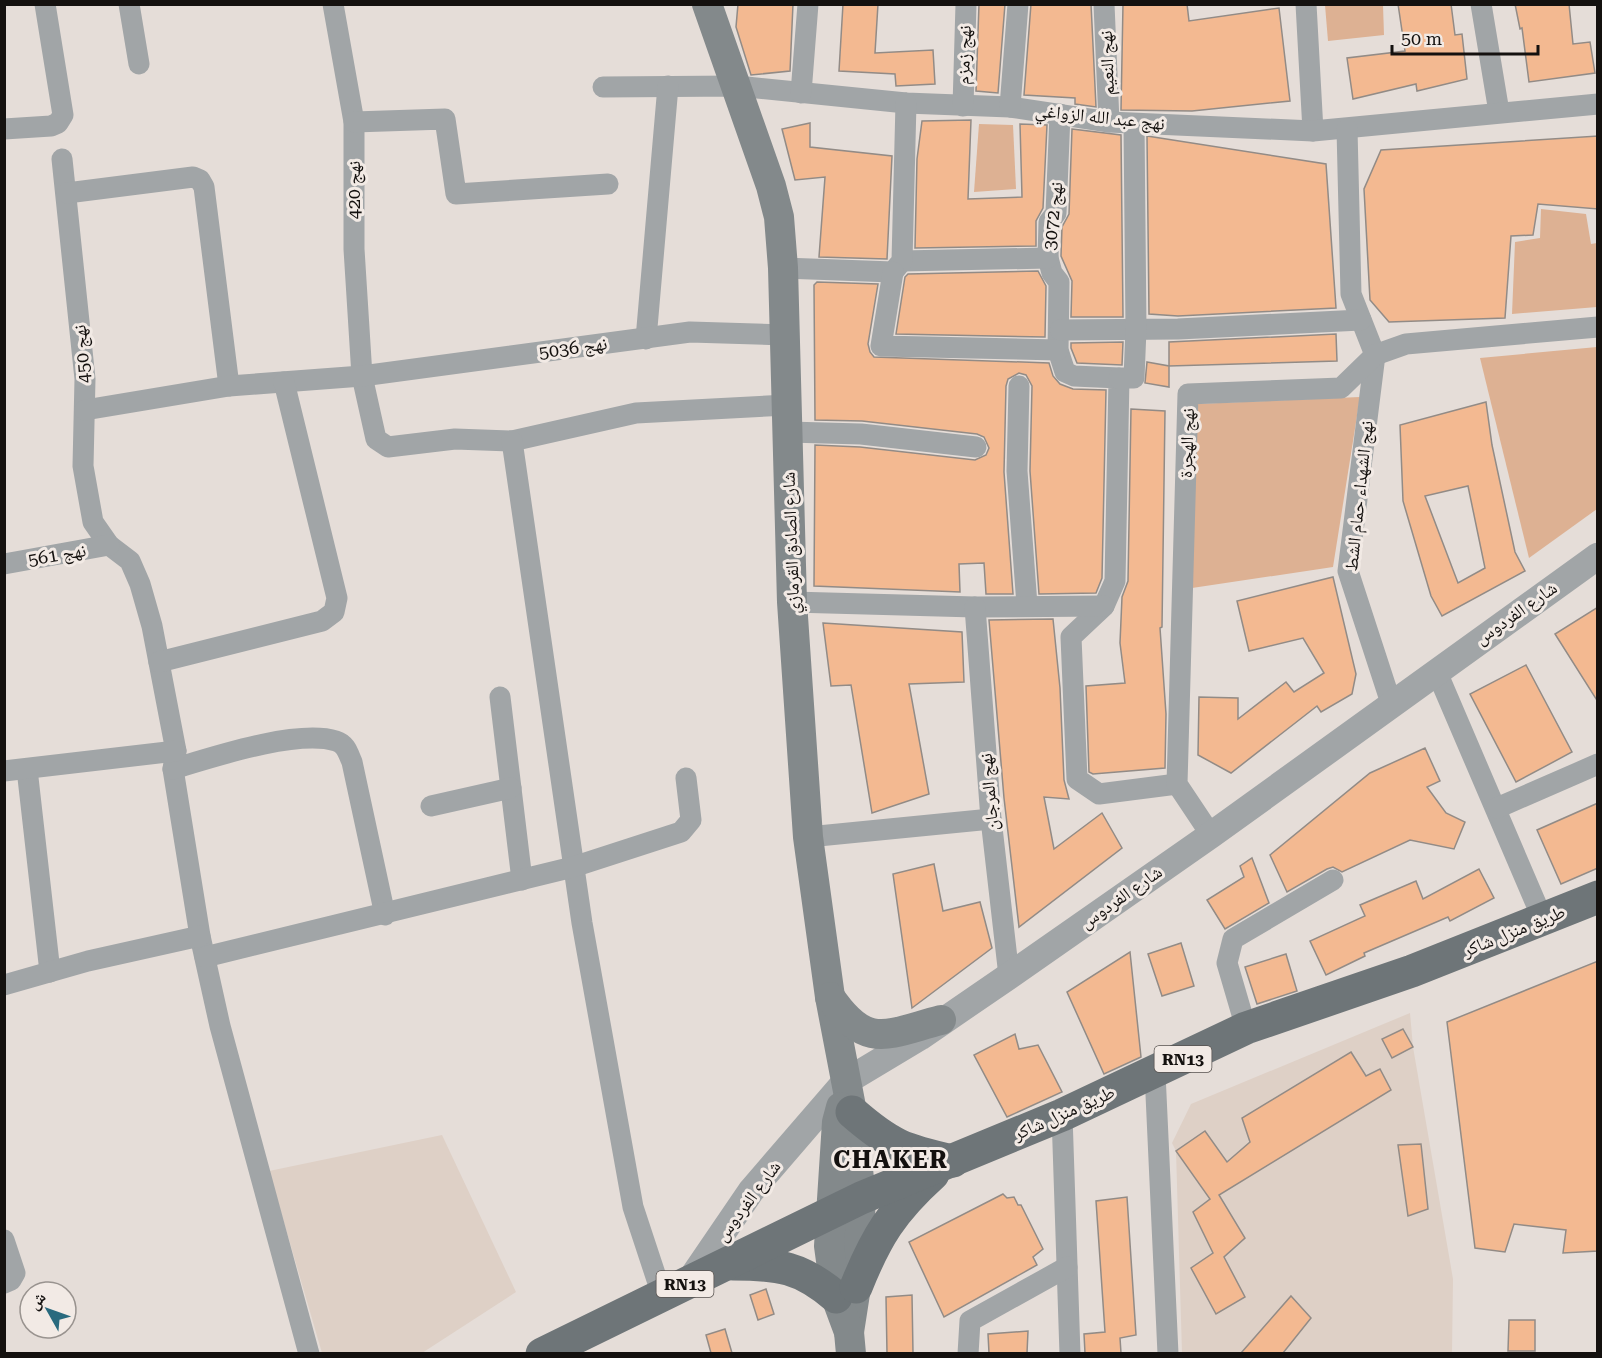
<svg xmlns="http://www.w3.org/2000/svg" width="1602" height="1358" font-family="'Roboto Serif','Noto Naskh Arabic',serif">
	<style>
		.built { fill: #ded0c6 }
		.green { fill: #ddb193 }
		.building { fill: #f3b991; stroke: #928b86; stroke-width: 1.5; fill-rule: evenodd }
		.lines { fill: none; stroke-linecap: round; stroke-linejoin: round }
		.minor { stroke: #a1a5a7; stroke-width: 21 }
		.tertiary { stroke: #a1a5a7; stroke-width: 27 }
		.secondary { stroke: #83898b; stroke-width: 30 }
		.primary { stroke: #6e7578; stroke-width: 33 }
		.labels { text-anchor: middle; stroke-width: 6; stroke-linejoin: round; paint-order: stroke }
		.shield { fill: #f2eae5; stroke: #57524f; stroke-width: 1.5 }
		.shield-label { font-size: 16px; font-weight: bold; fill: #14110f }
		.street-label { font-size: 18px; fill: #14110f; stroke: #f2eae5 }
		.district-label { font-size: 24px; font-weight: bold; letter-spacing: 1.5px; fill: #14110f; stroke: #f2eae5 }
	</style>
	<rect width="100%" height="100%" fill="#e5ddd8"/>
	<g class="built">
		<polygon points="1410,1013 1413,1047 1453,1279 1452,1353 1182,1353 1176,1151 1172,1143 1191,1104"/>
		<polygon points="442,1135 516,1292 422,1353 322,1353 269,1171"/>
	</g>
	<g class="green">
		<polygon points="1325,5 1383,5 1384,35 1328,41"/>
		<polygon points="979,124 1013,125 1016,189 974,192"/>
		<polygon points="1541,209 1586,214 1591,244 1597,243 1597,307 1512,314 1515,242 1540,238"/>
		<polygon points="1597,347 1597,509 1529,558 1480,358"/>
		<polygon points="1360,397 1333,567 1192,588 1196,404"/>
	</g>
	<g class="building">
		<polygon points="738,4 793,4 790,71 751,75 736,27"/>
		<polygon points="843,4 878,4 875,53 933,50 935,84 896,86 895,74 839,71"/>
		<polygon points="979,4 1005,4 998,93 976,91"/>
		<polygon points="1031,4 1091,4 1096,107 1075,104 1075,98 1024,95"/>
		<polygon points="1123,4 1187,4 1189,21 1279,8 1290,101 1192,111 1121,110"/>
		<polygon points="1398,4 1451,4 1455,35 1462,34 1467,79 1417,91 1416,84 1353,99 1347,58 1405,51"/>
		<polygon points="1515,4 1569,4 1573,44 1590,42 1595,73 1529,82 1522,28 1520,29"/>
		<polygon points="971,120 968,199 1022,197 1020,124 1047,125 1043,208 1036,221 1036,246 915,248 917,159 922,121"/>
		<polygon points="810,123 810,147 892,156 887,259 819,257 825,177 795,180 782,129"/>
		<polygon points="1072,129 1121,135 1123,317 1071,317 1072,281 1061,256 1062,227 1069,214"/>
		<polygon points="1147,136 1326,164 1336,308 1178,316 1149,314"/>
		<polygon points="1598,136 1598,209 1538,204 1533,235 1511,236 1505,318 1389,322 1370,300 1364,189 1381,150"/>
		<polygon points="1038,271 1046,286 1045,337 896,334 905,277 908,274"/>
		<polygon points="817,282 878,284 868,344 870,352 874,357 1049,363 1053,376 1060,384 1073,389 1106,390 1102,578 1096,593 1039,594 1030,471 1032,386 1026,375 1019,373 1008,379 1006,386 1004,472 1013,594 986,594 984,563 959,564 960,592 814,586 815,445 860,447 975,460 986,455 989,448 984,437 977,434 862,421 815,420 814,285"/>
		<polygon points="1336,334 1337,361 1169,366 1169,342"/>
		<polygon points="1123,342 1122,365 1077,363 1071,348 1071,343"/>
		<polygon points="1147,362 1169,366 1169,387 1145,383"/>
		<path d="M1486,402L1492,445L1515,552L1525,571L1442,616L1431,596L1403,501L1400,425ZM1468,486L1485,568L1458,583L1425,496Z"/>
		<polygon points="1131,409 1165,411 1162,627 1160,628 1166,714 1165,768 1093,774 1089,772 1086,686 1125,683 1120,643 1122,597 1128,581"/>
		<polygon points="1333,577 1356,674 1352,694 1321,712 1317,706 1231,773 1198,755 1199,697 1238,698 1238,719 1286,682 1294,692 1324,673 1303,638 1249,651 1237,601"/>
		<polygon points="1598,607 1598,702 1555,634"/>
		<polygon points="1053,619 1060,688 1064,780 1069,799 1044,797 1054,849 1102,813 1122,848 1019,927 1004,798 989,620"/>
		<polygon points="823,623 962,632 964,682 909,684 929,794 872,813 851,685 831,686"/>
		<polygon points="1526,665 1572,752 1516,782 1470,694"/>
		<polygon points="1425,748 1440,781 1427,787 1446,813 1465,822 1454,849 1410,840 1342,872 1333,867 1327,869 1287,892 1270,855 1370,773"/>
		<polygon points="1598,803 1598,868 1561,884 1537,830"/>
		<polygon points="1252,858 1269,903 1225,929 1207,900 1244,877 1240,866"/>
		<polygon points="934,864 943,911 980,902 992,948 912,1008 893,874"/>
		<polygon points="1479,869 1494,898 1450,921 1448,917 1364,953 1365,956 1326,975 1310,941 1365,916 1360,905 1416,881 1423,899"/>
		<polygon points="1181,943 1194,986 1162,996 1148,954"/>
		<polygon points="1130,952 1141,1057 1104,1074 1067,992"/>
		<polygon points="1286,954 1297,991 1257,1004 1245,967"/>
		<polygon points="1598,961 1598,1251 1563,1253 1566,1230 1514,1224 1505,1252 1475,1248 1447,1022"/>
		<polygon points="1403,1029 1413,1047 1392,1058 1382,1039"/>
		<polygon points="1015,1034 1019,1049 1038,1045 1062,1092 1007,1117 974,1055"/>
		<polygon points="1351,1052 1366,1076 1380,1069 1391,1090 1219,1195 1245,1238 1224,1257 1245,1297 1216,1314 1191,1268 1213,1253 1193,1212 1210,1199 1176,1151 1205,1131 1227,1162 1250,1142 1242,1118"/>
		<polygon points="1421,1144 1428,1209 1408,1216 1398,1145"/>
		<polygon points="1003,1194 1007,1198 1014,1197 1018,1205 1021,1205 1043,1249 1033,1257 1037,1265 944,1317 909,1242"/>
		<polygon points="1127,1197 1136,1335 1120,1338 1121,1353 1085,1353 1084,1334 1105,1332 1096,1201"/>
		<polygon points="766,1289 774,1314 758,1320 750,1295"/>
		<polygon points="912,1295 913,1353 887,1353 886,1297"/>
		<polygon points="1291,1296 1311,1318 1283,1353 1241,1353"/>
		<polygon points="1509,1320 1535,1320 1535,1351 1508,1351"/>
		<polygon points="725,1329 732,1353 711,1353 706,1335"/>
		<polygon points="1028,1331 1027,1353 989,1353 988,1334"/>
	</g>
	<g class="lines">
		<g class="minor">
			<polyline points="129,4 139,64"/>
			<polyline points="333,4 354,122 354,249 362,376 376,439 388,447 455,439 512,441 636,413 787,405"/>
			<polyline points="1104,4 1109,122"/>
			<polyline points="1306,4 1313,131"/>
			<polyline points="1481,4 1499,112"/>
			<polyline points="603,87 737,86 906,103 1010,107 1109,122 1313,131 1598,104"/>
			<polyline points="801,93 808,4"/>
			<polyline points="963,106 966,4"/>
			<polyline points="1010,107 1018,4"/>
			<polyline points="1060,114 1056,213 1049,222 1048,258 1052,273 1059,282 1058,350 1065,372 1074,376 1119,378 1115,581 1104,606 1071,637 1077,779 1099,794 1177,784"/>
			<polyline points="354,122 445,119 456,194 608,184"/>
			<polyline points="4,129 51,126 58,123 63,115 45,4"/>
			<polyline points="1347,129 1351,294 1375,355 1348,571 1391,703"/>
			<polyline points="62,159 85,379 83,466 93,522 109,545 130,561 140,584 152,626 176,751 173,769 200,936 220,1026 309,1354"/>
			<polyline points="67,193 193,177 200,180 204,187 229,386"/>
			<polyline points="902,261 1048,258"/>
			<polyline points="783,268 893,272 902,261 906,103"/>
			<polyline points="893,272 881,346 1058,350"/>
			<polyline points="1060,330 1178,329 1361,320"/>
			<polyline points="646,339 668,86"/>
			<polyline points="1119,378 1134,378 1136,329 1134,124"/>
			<polyline points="1019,386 1017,471 1027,605"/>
			<polyline points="85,410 229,386 362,376 690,332 785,335"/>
			<polyline points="788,432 861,434 976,447"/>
			<polyline points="512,441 582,923 633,1207 662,1295"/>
			<polyline points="4,564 109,545"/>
			<polyline points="792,602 975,607 1104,606"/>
			<polyline points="975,607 991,819 1009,976"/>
			<polyline points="159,662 322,621 334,612 337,598 284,382"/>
			<polyline points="1436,670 1543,920"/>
			<polyline points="500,697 522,880"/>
			<polyline points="27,769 50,972"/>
			<path d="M173,769C213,757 297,729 336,741C346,744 348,753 352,762L385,915"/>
			<polyline points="4,771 176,751"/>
			<polyline points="431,806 511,788"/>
			<polyline points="1497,808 1598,764"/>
			<polyline points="1211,835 1177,784 1188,394 1341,388 1375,355 1406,344 1598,327"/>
			<polyline points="808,837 991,819"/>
			<polyline points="205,957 573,867 681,832 691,820 686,778"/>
			<polyline points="4,985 88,961 200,936"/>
			<polyline points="1246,1028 1227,963 1233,939 1333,880"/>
			<polyline points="1155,1073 1168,1354"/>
			<polyline points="1062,1115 1070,1354"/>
			<polyline points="4,1240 15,1273 11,1280 4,1283"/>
			<polyline points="968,1354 970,1321 1067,1267"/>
		</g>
		<polyline class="tertiary" points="689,1282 751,1191 845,1082 920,1037 1009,976 1211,835 1598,556"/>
		<g class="secondary">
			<polyline points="707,4 771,186 779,217 783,268 792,602 808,837 830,997 852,1112 861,1198 856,1287 849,1332"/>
			<path d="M830,997C867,1051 887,1034 941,1020"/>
			<polyline points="841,1107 837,1122 829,1246 836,1297 849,1332 851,1354"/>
		</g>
		<g class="primary">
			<path d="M852,1112C891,1146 904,1150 953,1161"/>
			<path d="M733,1264C779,1264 801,1267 836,1297"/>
			<path d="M856,1287C876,1237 892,1211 933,1174"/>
			<polyline points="542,1354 861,1198 1062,1115 1246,1028 1412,971 1598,897"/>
		</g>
	</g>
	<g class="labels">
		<g class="shield">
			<rect x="1154.5" y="1046" width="57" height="26" rx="4.5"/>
			<rect x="656.5" y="1271" width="57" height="26" rx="4.5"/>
		</g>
		<g class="shield-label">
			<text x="1183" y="1065">RN13</text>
			<text x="685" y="1290">RN13</text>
		</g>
		<g class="street-label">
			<text transform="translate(964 55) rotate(-88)" y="6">نهج زمزم</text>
			<text transform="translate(1107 63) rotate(-92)" y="6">نهج النعيم</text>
			<text transform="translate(1100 117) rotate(6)" y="6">نهج عبد الله الزواغي</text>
			<text transform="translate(354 190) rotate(-90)" y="6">نهج 420</text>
			<text transform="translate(1053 216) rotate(-84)" y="6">نهج 3072</text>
			<text transform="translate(573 348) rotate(-8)" y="6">نهج 5036</text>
			<text transform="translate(82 354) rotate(-95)" y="6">نهج 450</text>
			<text transform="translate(1187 443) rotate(-88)" y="6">نهج الهجرة</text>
			<text transform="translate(1359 496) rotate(-84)" y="6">نهج الشهداء حمام الشط</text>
			<text transform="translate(791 543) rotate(-92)" y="6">شارع الصادق القرمازي</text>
			<text transform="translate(57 555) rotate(-10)" y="6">نهج 561</text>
			<text transform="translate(1516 613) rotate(-35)" y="6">شارع الفردوس</text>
			<text transform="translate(989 792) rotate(-95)" y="6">نهج المرجان</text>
			<text transform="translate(1121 897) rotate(-35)" y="6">شارع الفردوس</text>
			<text transform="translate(1514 931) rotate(-22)" y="6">طريق منزل شاكر</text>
			<text transform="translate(1064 1113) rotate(-24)" y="6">طريق منزل شاكر</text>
			<text transform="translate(748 1201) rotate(-53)" y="6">شارع الفردوس</text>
		</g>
		<g class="district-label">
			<text x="891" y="1168">CHAKER</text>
		</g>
	</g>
	<rect width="1602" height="1358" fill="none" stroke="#14110f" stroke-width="12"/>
	<g transform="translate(48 1310) rotate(310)"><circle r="28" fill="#f2eae5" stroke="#99938f" stroke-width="1.5"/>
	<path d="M0-4.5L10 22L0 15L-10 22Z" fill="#296a7e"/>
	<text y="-9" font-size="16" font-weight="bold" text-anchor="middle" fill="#14110f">ش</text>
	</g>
	<path d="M1392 45v9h146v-9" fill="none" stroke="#14110f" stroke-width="3"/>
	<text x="1401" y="45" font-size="18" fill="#14110f" stroke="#f2eae5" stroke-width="4.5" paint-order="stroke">50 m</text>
</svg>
